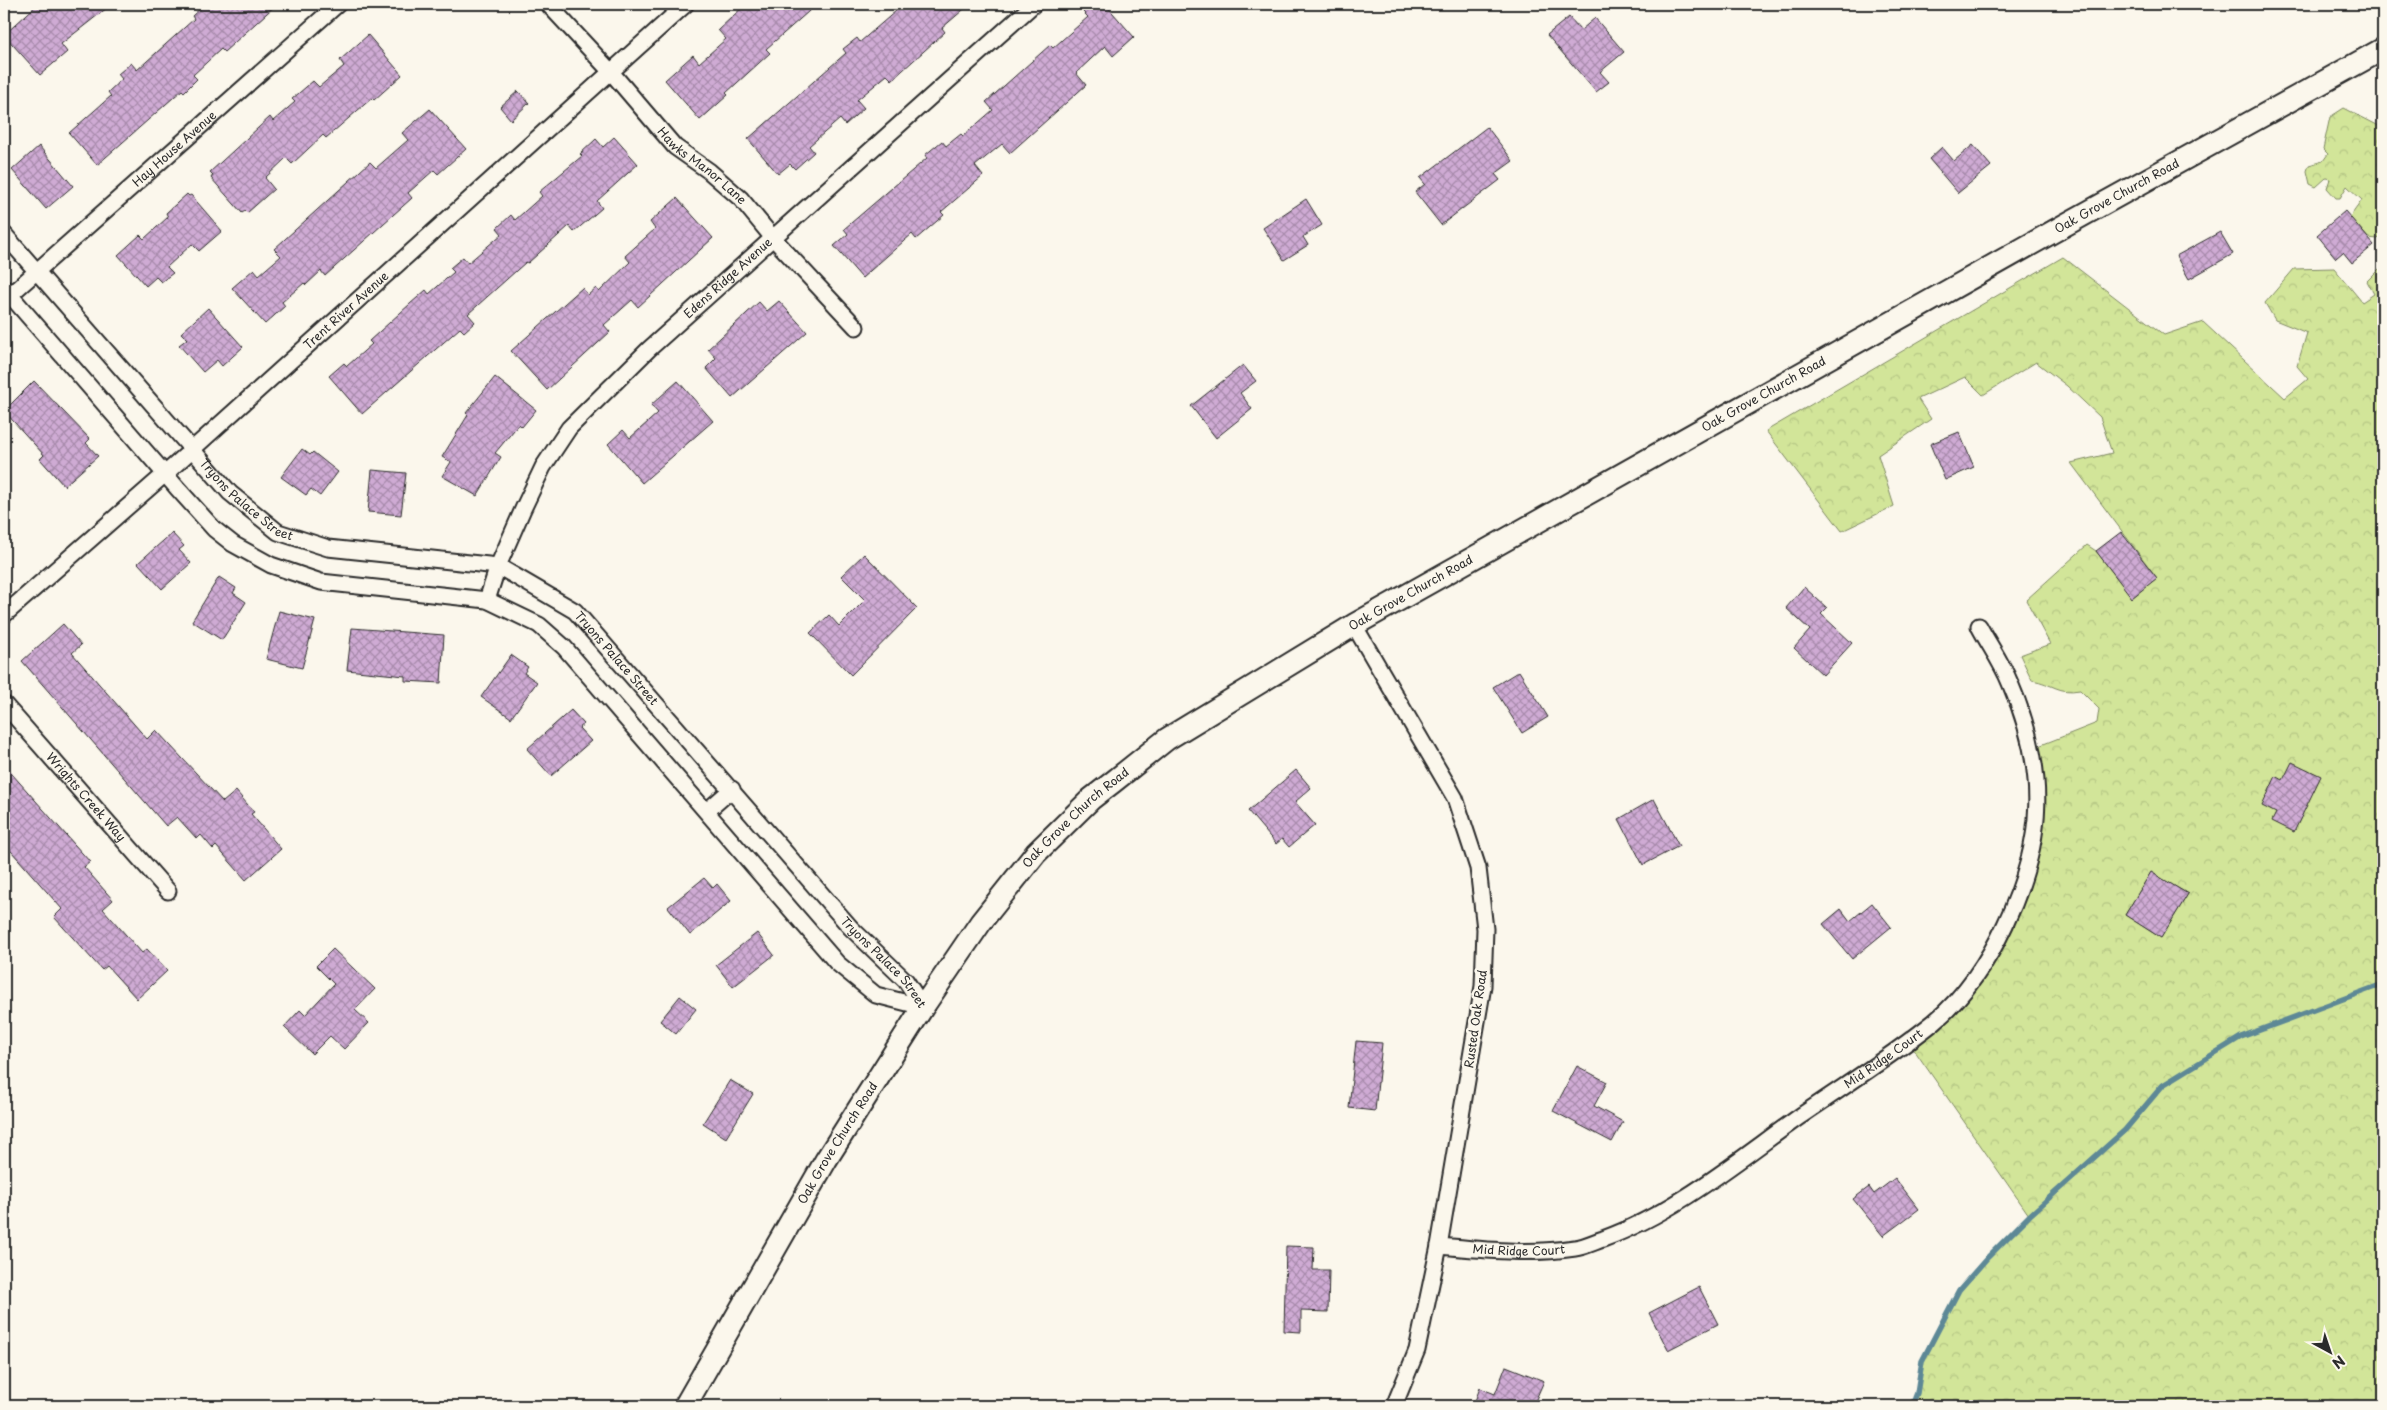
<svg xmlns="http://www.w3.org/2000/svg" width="2387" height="1410" font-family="'Playpen Sans',sans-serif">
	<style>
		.forest { fill: url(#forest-crowns); stroke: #7e8862; fill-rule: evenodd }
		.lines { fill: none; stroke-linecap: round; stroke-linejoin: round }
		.stream { stroke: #5d8896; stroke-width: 5.5 }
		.building { fill: url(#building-cross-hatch); stroke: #2b2b2b }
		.street-casing { stroke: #2b2b2b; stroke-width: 19 }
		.secondary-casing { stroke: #2b2b2b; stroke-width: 25 }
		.street { stroke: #fbf7ec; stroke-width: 15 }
		.secondary { stroke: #fbf7ec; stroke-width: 21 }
		.labels { text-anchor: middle; stroke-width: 5; stroke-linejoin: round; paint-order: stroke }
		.street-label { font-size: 12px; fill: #2b2b2b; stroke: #fbf7ec }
	</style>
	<defs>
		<pattern id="forest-crowns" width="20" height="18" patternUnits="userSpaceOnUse" patternTransform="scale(1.25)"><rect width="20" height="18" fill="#d2e599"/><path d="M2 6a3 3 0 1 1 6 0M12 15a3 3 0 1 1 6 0" fill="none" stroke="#b4c584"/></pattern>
		<pattern id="building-cross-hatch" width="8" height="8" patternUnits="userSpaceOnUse" patternTransform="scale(1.25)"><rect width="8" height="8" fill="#cfabd4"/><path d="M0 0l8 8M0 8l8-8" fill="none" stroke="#a88bac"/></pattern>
	</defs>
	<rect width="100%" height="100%" fill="#fbf7ec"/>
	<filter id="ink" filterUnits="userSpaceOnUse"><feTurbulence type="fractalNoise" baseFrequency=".02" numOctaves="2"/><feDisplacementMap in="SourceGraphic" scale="10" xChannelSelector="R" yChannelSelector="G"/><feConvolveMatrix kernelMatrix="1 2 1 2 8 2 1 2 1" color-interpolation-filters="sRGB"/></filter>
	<g filter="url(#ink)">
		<g class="forest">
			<polygon points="2344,108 2379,126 2383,125 2383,234 2378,239 2368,238 2350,217 2362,200 2347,186 2340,198 2336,198 2327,188 2330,179 2326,178 2316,187 2310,184 2307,171 2309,165 2323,161 2328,154 2323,149 2330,117"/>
			<path d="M2063,257L2164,335L2203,322L2285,398L2308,379L2297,366L2307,333L2275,320L2265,303L2294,269L2334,268L2362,302L2374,294L2367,281L2383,265V1406H1912L1917,1393L1922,1361L1959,1290L1988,1257L2029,1215L1908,1041L1971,982L2030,863L2031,749L2097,723L2099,709L2080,690C2058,694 2054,684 2032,680L2020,655L2050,644L2026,600L2087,545L2096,551L2132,597L2157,578L2071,463L2112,453L2100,417L2067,386L2036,362L1983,395L1965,377L1918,399L1931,419L1878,455L1894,506L1842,531L1766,431ZM2151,872L2188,894L2161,938L2125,915Z"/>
		</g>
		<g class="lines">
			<polyline class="stream" points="1912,1406 1917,1393 1922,1361 1959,1290 1988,1257 2030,1215 2125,1130 2163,1085 2241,1037 2383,984"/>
		</g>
		<g class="building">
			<polygon points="38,4 112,4 61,44 67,52 40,75 4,35"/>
			<polygon points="205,4 277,4 224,52 221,49 193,75 197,79 184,92 182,90 97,165 69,133 111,96 108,92 122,79 118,74 131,63 137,70 194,19 192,16"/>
			<polygon points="746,4 817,4 766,49 770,53 726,93 728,95 700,120 665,80 693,55 699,63 726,39 718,30"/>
			<polygon points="904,4 970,4 942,28 945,32 892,80 887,75 857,100 864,108 845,125 840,119 809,146 814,152 795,169 790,164 778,174 748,139 846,53 843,49 857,38 860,42"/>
			<polygon points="1092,4 1105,4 1134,37 1113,56 1105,46 1076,73 1086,85 1010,153 1002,144 975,166 983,176 941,212 944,215 916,239 912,234 862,278 834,246 848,234 844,229 927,158 925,155 942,141 946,146 961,134 963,136 993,110 986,102 1050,45 1053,48 1088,17 1083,12"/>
			<polygon points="1569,17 1581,30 1595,18 1624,52 1600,72 1609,82 1596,92 1547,35"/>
			<polygon points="368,35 402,75 374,100 372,98 326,138 323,135 292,164 286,158 265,178 274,189 247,213 245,211 242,213 211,178 213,175 210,172 270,117 273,121 295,102 292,99 313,81 319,87 344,66 340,60"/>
			<polygon points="518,91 529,103 511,120 500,107"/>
			<polygon points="430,109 466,149 438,174 434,170 408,193 412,198 325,276 321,271 306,285 304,283 282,302 285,306 265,324 232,288 254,269 259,275 281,256 274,249 370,162 376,168 408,140 402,133"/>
			<polygon points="1487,127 1513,161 1495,174 1500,180 1441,225 1415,192 1425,184 1420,178"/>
			<polygon points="614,137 638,164 597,201 602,208 574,232 569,226 528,263 526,262 468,314 475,322 464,332 460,328 362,414 329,376 344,363 347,366 372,344 369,341 410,304 426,290 429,294 454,272 450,268 463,257 468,263 502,234 497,228 511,215 515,220 542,196 539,192 582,156 580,154 596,139 603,147"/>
			<polygon points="1973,145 1991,166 1958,193 1929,159 1942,147 1954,161"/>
			<polygon points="39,146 73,186 46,209 12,170"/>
			<polygon points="187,194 189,196 191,195 222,231 199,251 192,244 167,267 173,273 161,282 156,277 146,286 118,255 140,235 144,239 168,217 166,213"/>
			<polygon points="677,198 713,238 638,307 632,300 604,325 610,332 547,390 511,351 582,288 588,295 596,288 599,292 630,262 625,256 655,229 650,222"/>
			<polygon points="1306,199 1322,225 1303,237 1308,245 1284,260 1263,228"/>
			<polygon points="2345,211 2374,245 2352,263 2343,252 2336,258 2317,235"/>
			<polygon points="2220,232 2233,254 2189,279 2176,256"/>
			<polygon points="779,301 807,332 732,398 706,368 716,358 708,349 759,302 767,311"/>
			<polygon points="208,308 243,347 222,366 217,360 203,372 179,345 187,339 181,333"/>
			<polygon points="1243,365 1256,381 1240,393 1252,409 1216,438 1191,406"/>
			<polygon points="495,377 536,410 522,427 519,424 495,453 501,457 477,496 442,476 451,462 442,457 468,415 466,413"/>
			<polygon points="34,381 90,439 86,443 98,456 64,486 40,459 44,455 4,411"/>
			<polygon points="678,381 713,421 642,483 608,444 623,430 630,438 658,413 651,405"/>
			<polygon points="1959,432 1974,467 1945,480 1930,444"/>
			<polygon points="302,449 310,455 313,452 338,472 320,496 311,489 306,495 281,477"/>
			<polygon points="372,470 406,473 401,515 368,512"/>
			<polygon points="2121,532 2157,578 2132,598 2096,551"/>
			<polygon points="172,533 184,546 179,550 191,563 162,589 138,563"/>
			<polygon points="864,554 917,608 851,675 810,633 829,615 839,626 865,600 841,576"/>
			<polygon points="219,577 236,588 233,593 246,602 222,640 192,621"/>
			<polygon points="1804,587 1827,608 1821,614 1852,643 1823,675 1794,648 1810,630 1786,608"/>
			<polygon points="279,611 315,620 302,668 266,659"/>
			<polygon points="63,624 81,645 72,653 147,739 156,730 223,802 236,791 254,812 251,814 281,849 246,880 216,846 213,849 201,835 197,839 177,817 166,826 22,661"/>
			<polygon points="352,628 444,635 441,683 405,681 405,676 347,670"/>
			<polygon points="511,655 528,667 524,673 537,682 511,718 481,697"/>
			<polygon points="1519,671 1548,717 1522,733 1493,687"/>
			<polygon points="571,710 584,724 579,728 591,741 551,776 527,749"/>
			<polygon points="2292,762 2321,776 2294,832 2272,821 2276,813 2262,806 2276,776 2283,780"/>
			<polygon points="4,765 90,862 84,867 113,900 103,909 142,953 147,949 167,971 137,999 107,966 102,970 54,917 62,909 4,843"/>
			<polygon points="1296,770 1311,788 1295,802 1315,825 1289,847 1282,839 1276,844 1248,811"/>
			<polygon points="1654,799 1679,846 1643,865 1619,819"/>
			<polygon points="2151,872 2188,894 2161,938 2125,915"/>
			<polygon points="704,878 713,888 717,884 731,901 690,935 668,907"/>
			<polygon points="1872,903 1891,927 1852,959 1823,924 1841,909 1850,921"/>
			<polygon points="757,933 774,955 733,987 716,965"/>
			<polygon points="333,949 375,989 355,1010 369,1023 344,1049 330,1036 312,1054 284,1027 300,1010 305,1015 334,984 316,966"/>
			<polygon points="680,996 696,1009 676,1034 660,1021"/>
			<polygon points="1356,1041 1382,1043 1375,1111 1349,1108"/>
			<polygon points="1577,1066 1607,1082 1594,1106 1623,1122 1612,1142 1553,1111"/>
			<polygon points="730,1080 753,1094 726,1138 703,1123"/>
			<polygon points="1895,1178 1919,1209 1883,1236 1853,1199 1869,1187 1874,1194"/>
			<polygon points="1286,1246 1314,1247 1313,1270 1329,1270 1328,1312 1301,1311 1301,1332 1284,1331"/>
			<polygon points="1699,1287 1718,1324 1668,1350 1649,1313"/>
			<polygon points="1506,1366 1544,1381 1533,1406 1473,1406 1480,1388 1495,1394"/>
		</g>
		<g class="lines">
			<g class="street-casing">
				<g id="street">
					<path id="s1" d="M548,4L611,72L675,147L709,171L741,199L773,238L856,327"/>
					<path id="s2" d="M4,234L230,493L278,532L328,548L498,566L575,611L851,928L906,981L923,1007"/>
					<polyline points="4,288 178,489 214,529 233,544 271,565 321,582 487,600 539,625 564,647 837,963 876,995 923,1007"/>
					<path id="s3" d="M10,295L338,4"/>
					<path id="s4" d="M487,600L498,566L523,509L543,467L569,428L649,349L1034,4"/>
					<path id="s5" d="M4,615L165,474L686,4"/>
					<polyline points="1354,625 1455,798 1478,868 1485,929 1483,986 1439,1246 1417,1350 1394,1406"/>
					<path id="s6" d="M4,704L168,891"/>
					<polyline points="707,811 732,789"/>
					<path id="s7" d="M1439,1246C1485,1250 1529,1255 1575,1248C1584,1247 1594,1242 1603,1239C1675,1213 1737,1161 1799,1117C1844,1086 1892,1056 1934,1022C1964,997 1989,960 2005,925C2045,840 2048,771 2010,683C2002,663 1989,645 1979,626"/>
				</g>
			</g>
			<g class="secondary-casing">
				<g id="secondary">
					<path id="s8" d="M685,1406L826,1160L923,1007L981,922L1036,853L1091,799L1113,782L1167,739L1354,625L2065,225L2383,49"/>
				</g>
			</g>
			<use href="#street" class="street"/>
			<use href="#secondary" class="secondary"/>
		</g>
	</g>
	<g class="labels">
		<g class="street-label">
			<text dy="4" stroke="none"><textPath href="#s3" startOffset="220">Hay House Avenue</textPath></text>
			<text dy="4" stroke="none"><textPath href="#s1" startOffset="224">Hawks Manor Lane</textPath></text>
			<text dy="4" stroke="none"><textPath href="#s8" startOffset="1924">Oak Grove Church Road</textPath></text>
			<text dy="4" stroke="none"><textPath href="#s4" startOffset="410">Edens Ridge Avenue</textPath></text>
			<text dy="4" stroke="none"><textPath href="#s5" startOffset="458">Trent River Avenue</textPath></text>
			<text dy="4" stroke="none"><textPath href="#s8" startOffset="1519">Oak Grove Church Road</textPath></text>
			<text dy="4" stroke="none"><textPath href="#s2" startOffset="361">Tryons Palace Street</textPath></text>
			<text dy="4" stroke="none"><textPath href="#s8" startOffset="1114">Oak Grove Church Road</textPath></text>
			<text dy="4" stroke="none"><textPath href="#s2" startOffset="781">Tryons Palace Street</textPath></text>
			<text dy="4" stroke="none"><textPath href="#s6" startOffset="124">Wrights Creek Way</textPath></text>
			<text dy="4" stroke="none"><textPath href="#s8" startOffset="709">Oak Grove Church Road</textPath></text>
			<text dy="4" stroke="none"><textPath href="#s2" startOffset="1186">Tryons Palace Street</textPath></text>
			<text transform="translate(1476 1019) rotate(-82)" y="4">Rusted Oak Road</text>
			<text dy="4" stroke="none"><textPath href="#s7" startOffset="500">Mid Ridge Court</textPath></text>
			<text dy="4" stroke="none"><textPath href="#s8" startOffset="304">Oak Grove Church Road</textPath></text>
			<text dy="4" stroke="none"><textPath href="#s7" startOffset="80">Mid Ridge Court</textPath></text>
		</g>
	</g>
	<rect width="2387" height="1410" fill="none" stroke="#fbf7ec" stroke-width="20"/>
	<rect x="10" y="10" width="2367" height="1390" fill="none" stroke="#2b2b2b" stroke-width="2" filter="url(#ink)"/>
	<g transform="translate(2330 1352) rotate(140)" stroke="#fbf7ec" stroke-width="4" paint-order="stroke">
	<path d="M0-4L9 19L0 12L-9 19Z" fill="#2b2b2b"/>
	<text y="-8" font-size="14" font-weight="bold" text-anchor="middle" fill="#2b2b2b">N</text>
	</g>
</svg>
